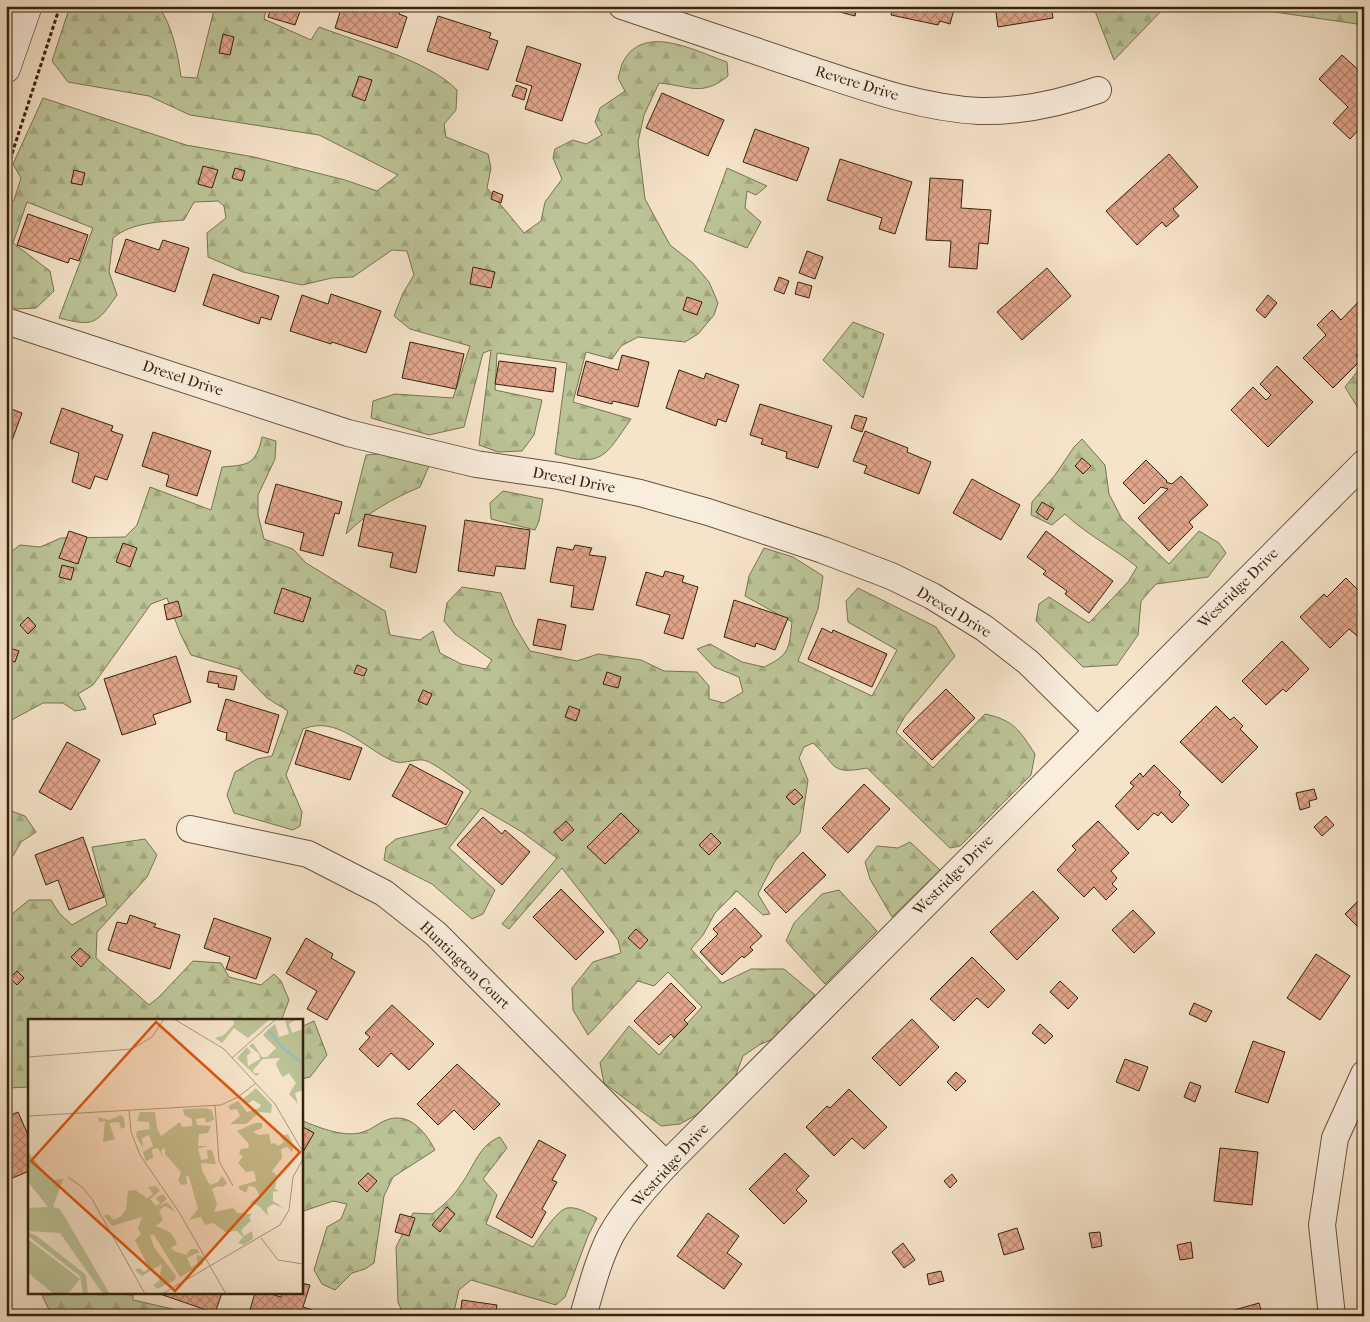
<svg xmlns="http://www.w3.org/2000/svg" width="1370" height="1322" font-family="'IM FELL French Canon',serif">
	<style>
		.forest { fill: url(#forest-firs); stroke: #787452 }
		.cemetery { fill: url(#cemetery-stones); stroke: #787452 }
		.building { fill: url(#building-cross-hatch); stroke: #35230c }
		.lines { fill: none; stroke-linecap: round; stroke-linejoin: round }
		.street-casing { stroke: #65533c; stroke-width: 28 }
		.secondary-casing { stroke: #35230c; stroke-width: 29 }
		.path { stroke: #35230c; stroke-width: 3; stroke-dasharray: 4 2.5; stroke-linecap: butt }
		.street { stroke: #f9eddd; stroke-width: 26 }
		.secondary { stroke: #f9eddd; stroke-width: 28 }
		.labels { text-anchor: middle; stroke-width: 4; stroke-linejoin: round; paint-order: stroke }
		.street-label { font-size: 15px; fill: #35230c; stroke: #f9eddd }
		.inset-river { fill: none; stroke: #9ebebc; stroke-width: 2.5 }
		.inset-road { fill: none; stroke: #a9977e; stroke-width: 1 }
		.view { fill: #df560c; fill-opacity: 0.15; stroke: #df560c; stroke-width: 2.5 }
		.inset-edge { fill: none; stroke: #35230c; stroke-width: 2.5 }
	</style>
	<defs>
		<pattern id="forest-firs" width="22" height="20" patternUnits="userSpaceOnUse" patternTransform="scale(1.25)"><rect width="22" height="20" fill="#bcc497"/><path d="M5 1l3.5 6h-7zM16 11l3.5 6h-7z" fill="#a2a881"/></pattern>
		<pattern id="cemetery-stones" width="16" height="16" patternUnits="userSpaceOnUse" patternTransform="scale(1.25)"><rect width="16" height="16" fill="#bcc497"/><path d="M2 7V4a2 2 0 0 1 4 0v3zM10 15v-3a2 2 0 0 1 4 0v3z" fill="#a2a881"/></pattern>
		<pattern id="building-cross-hatch" width="8" height="8" patternUnits="userSpaceOnUse" patternTransform="scale(1.25)"><rect width="8" height="8" fill="#e2a68c"/><path d="M0 0l8 8M0 8l8-8" fill="none" stroke="#b88771"/></pattern>
	</defs>
	<rect width="100%" height="100%" fill="#f6e4ca"/>
	<filter id="stains"><feTurbulence type="fractalNoise" baseFrequency=".004" numOctaves="4"/><feColorMatrix values="0 0 0 0 .2 0 0 0 0 .09 0 0 0 0 .02 0 0 0 .5 -.17"/></filter>
	<radialGradient id="worn" r=".72"><stop offset=".6" stop-color="#630" stop-opacity="0"/><stop offset="1" stop-color="#630" stop-opacity=".3"/></radialGradient>
	<g class="forest">
		<path d="M70,6H158C172,24 178,54 181,77L197,78L215,6H267L264,19L311,40L319,27C358,42 430,61 457,90L456,110L444,124L446,137L488,154L491,168L487,188L524,233L541,221L545,202L562,179L553,158L555,149L573,140L586,144L602,135L595,122L600,108L625,91L618,78C620,72 621,65 624,60C646,23 697,52 727,62L728,76C702,97 690,86 659,83L644,115L638,142L645,199L670,245L693,263L709,282L718,303L714,315L698,334L685,342L638,337L621,346L612,359L586,352L573,402L631,419C605,456 603,468 555,454L567,363L497,353L495,390L542,400L534,435L522,451L498,452L479,445L491,350L483,353L464,427L429,435L371,418L373,401L395,394L453,398L470,346L410,329L394,316L403,293L414,275L407,251L392,250L353,277L332,278L302,285L243,272L208,257L207,233L226,218L224,206L218,201L194,202L184,220C160,222 132,222 113,238L109,272L117,295C97,324 94,327 59,318L93,228L27,202L13,243L50,271L54,291L36,308L16,309L6,302V207L14,200L21,178L13,164L43,98L186,145L254,157L345,180L377,191L398,175L319,135L190,115L149,96L68,82L52,61Z"/>
		<polygon points="1093,6 1166,6 1114,60"/>
		<polygon points="1233,6 1364,6 1364,25"/>
		<polygon points="727,168 767,186 756,195 747,191 745,208 761,222 747,248 704,231"/>
		<polygon points="1364,363 1364,428 1363,428 1358,408 1345,387"/>
		<path d="M262,437L276,441L275,459L258,495V515L264,539L293,549L306,563L385,611L390,635L420,640L433,631L440,653L461,664L486,669L492,660L455,634L444,621L447,603L462,587L501,593L514,625L530,651L577,661L598,654L641,660L664,671L697,672L709,686V699L724,703L743,692L739,677L714,667L697,649L710,644L742,662L764,667C789,655 789,650 792,622L745,596L749,576L764,548L793,557L823,576L818,609L798,661L872,696L897,650L848,622L846,601L858,588L936,627L955,656L905,716L896,732L933,768L985,714C1014,720 1020,731 1035,754L1031,775L960,846L950,848L867,768C829,775 838,766 813,743L804,747L799,758L808,780L800,833L775,861L758,894L770,914L763,915L737,891L715,913L703,935L691,949L722,983L751,969H784L815,995L777,1037L759,1045L743,1056L735,1077L703,1111L680,1124L661,1126L604,1083L600,1063L629,1026L659,1055L702,1007L668,972L654,986L638,981L588,1035L573,1010L572,988L593,962L621,953L618,940L562,868L509,929L502,924L557,858L522,832L481,808L449,848L495,890L483,914L472,919L432,884L384,860L386,847L396,839L447,827L471,791C463,785 431,760 423,760C413,759 402,765 393,761C363,748 338,715 303,729L286,775L302,812L300,826L293,830L234,813L227,795L235,772L257,759L272,756L288,711L267,698L239,669L191,655L180,633L167,598L151,604L93,685L78,694L86,709L75,711L63,703H43L6,723V556L20,545L40,547L61,538L125,537L137,525L150,487L211,510L222,467C248,465 256,465 262,437Z"/>
		<path d="M1082,439L1105,465L1109,494L1122,519L1169,564L1199,531L1219,543L1226,553L1208,577L1156,584L1141,601L1138,635L1117,665L1083,667L1036,621L1039,604L1049,597L1089,623L1128,582L1137,567C1114,548 1087,535 1065,514L1052,525L1031,515L1032,502L1055,475L1074,447Z"/>
		<path d="M391,453L429,466L420,487C392,499 368,512 346,534L366,455Z"/>
		<polygon points="503,491 543,499 539,521 535,530 491,519 490,503"/>
		<polygon points="6,809 25,816 36,832 21,842 6,868"/>
		<polygon points="145,839 157,855 147,877 97,932 96,958 149,1005 159,997 193,961 221,963 229,977 261,985 274,974 281,981 289,1000 281,1021 29,1021 29,1087 8,1088 6,1085 6,908 12,914 29,900 51,900 59,913 72,925 107,905 92,847"/>
		<polygon points="910,842 940,870 892,917 870,879 865,862 877,846 898,848"/>
		<polygon points="839,890 877,931 825,984 786,941 794,923 822,894"/>
		<polygon points="314,1021 327,1055 310,1077 301,1079 301,1027"/>
		<path d="M301,1118L303,1121C320,1128 345,1138 363,1132C371,1130 377,1124 384,1121C408,1110 425,1131 435,1150L393,1177L384,1196L374,1263L365,1269L352,1273L335,1290L322,1284L314,1270L327,1227L341,1219L347,1204L333,1201L301,1212Z"/>
		<path d="M500,1137L507,1148L483,1179L497,1195L486,1224L533,1247C539,1238 557,1210 567,1208C577,1206 589,1214 597,1218L588,1236L565,1297L556,1305L471,1280L459,1290L453,1316H404L398,1302L396,1247L413,1213L432,1214C444,1205 454,1196 462,1183C475,1165 479,1145 500,1137Z"/>
		<polygon points="41,1293 133,1293 133,1300 177,1310 174,1316 52,1316"/>
	</g>
	<polygon class="cemetery" points="853,322 884,334 863,398 823,360"/>
	<g class="building">
		<polygon points="272,6 302,6 295,25 268,17"/>
		<polygon points="342,6 389,6 400,10 399,14 407,17 397,48 335,28"/>
		<polygon points="833,6 857,6 855,16 832,10"/>
		<polygon points="893,6 955,6 950,24 940,21 938,25 891,15"/>
		<polygon points="995,6 1051,6 1053,18 998,27"/>
		<polygon points="438,16 491,33 489,38 498,41 488,70 427,51"/>
		<polygon points="223,34 234,37 230,55 219,53"/>
		<polygon points="527,46 581,64 562,121 525,109 532,86 516,81"/>
		<polygon points="1342,55 1364,75 1364,124 1350,139 1333,123 1348,107 1319,79"/>
		<polygon points="359,76 372,80 365,101 352,96"/>
		<polygon points="516,85 527,89 524,100 512,96"/>
		<polygon points="662,93 724,120 708,156 646,128"/>
		<polygon points="755,129 809,148 797,181 743,162"/>
		<polygon points="1169,154 1198,187 1173,209 1179,216 1166,227 1162,222 1137,245 1106,211"/>
		<polygon points="840,159 912,182 895,234 879,229 882,218 827,200"/>
		<polygon points="203,166 218,170 212,188 198,184"/>
		<polygon points="235,168 245,171 242,181 232,178"/>
		<polygon points="74,170 85,173 82,185 71,183"/>
		<polygon points="930,178 963,180 961,208 991,210 988,244 979,243 977,269 949,267 951,241 926,240"/>
		<polygon points="493,191 503,195 501,203 491,199"/>
		<polygon points="28,214 88,235 79,261 70,258 68,263 17,245"/>
		<polygon points="126,239 159,250 163,240 189,248 175,292 115,272"/>
		<polygon points="807,251 823,257 815,279 799,273"/>
		<polygon points="473,267 495,272 491,288 470,284"/>
		<polygon points="1047,268 1071,296 1022,340 997,312"/>
		<polygon points="213,274 279,296 271,320 261,317 259,324 203,305"/>
		<polygon points="779,277 789,281 784,294 774,290"/>
		<polygon points="798,282 812,286 809,298 795,294"/>
		<polygon points="331,294 381,311 366,353 332,342 331,344 290,331 302,295 328,304"/>
		<polygon points="1268,295 1277,303 1265,318 1256,310"/>
		<polygon points="687,297 702,302 697,315 683,310"/>
		<polygon points="1362,298 1364,348 1356,356 1361,360 1333,388 1303,358 1326,335 1317,325 1332,310 1341,320"/>
		<polygon points="410,342 464,354 456,389 402,378"/>
		<polygon points="622,355 649,362 638,407 613,401 612,404 577,395 586,361 618,370"/>
		<polygon points="499,361 556,368 553,392 495,384"/>
		<polygon points="1277,366 1313,402 1268,447 1231,410 1253,387 1266,400 1271,395 1260,384"/>
		<polygon points="679,370 704,379 706,373 739,385 726,422 718,419 716,426 666,408"/>
		<polygon points="760,404 832,426 818,468 786,458 787,452 761,444 763,439 750,435"/>
		<polygon points="6,407 22,413 10,446 6,445"/>
		<polygon points="62,408 113,426 111,431 123,435 107,480 95,476 90,489 72,482 79,453 50,443"/>
		<polygon points="855,415 867,418 862,432 851,428"/>
		<polygon points="865,431 908,448 907,452 931,462 919,494 864,473 867,466 853,461"/>
		<polygon points="153,432 211,451 197,496 166,486 169,475 142,466"/>
		<polygon points="1082,458 1091,466 1083,474 1075,466"/>
		<polygon points="1146,460 1167,481 1166,482 1172,484 1181,476 1208,505 1189,522 1193,527 1169,551 1138,518 1168,489 1161,487 1144,504 1123,483"/>
		<polygon points="972,479 1020,505 1001,540 953,513"/>
		<polygon points="276,484 342,502 339,514 335,513 323,556 300,550 304,533 265,523"/>
		<polygon points="1042,502 1054,509 1047,520 1036,512"/>
		<polygon points="365,514 426,526 416,573 390,567 393,553 358,546"/>
		<polygon points="465,520 530,530 525,569 496,566 494,576 458,571"/>
		<polygon points="69,531 87,537 78,564 59,558"/>
		<polygon points="1046,531 1113,581 1089,613 1065,594 1067,591 1043,574 1046,571 1027,557"/>
		<polygon points="123,543 137,548 130,567 116,562"/>
		<polygon points="575,545 592,548 589,555 606,557 593,610 571,607 574,586 550,582 557,547 573,550"/>
		<polygon points="62,565 74,568 71,580 59,577"/>
		<polygon points="665,571 684,576 682,582 698,587 683,639 664,633 670,615 636,605 646,572 663,577"/>
		<polygon points="1346,578 1364,596 1364,636 1361,639 1349,629 1330,648 1300,617 1324,594 1327,597"/>
		<polygon points="282,588 311,598 303,622 274,613"/>
		<polygon points="734,600 788,618 775,650 756,643 755,647 724,637"/>
		<polygon points="178,601 182,616 167,620 164,605"/>
		<polygon points="28,617 36,626 28,634 20,625"/>
		<polygon points="538,619 566,625 561,650 533,645"/>
		<polygon points="822,628 832,633 833,630 887,654 872,687 808,659"/>
		<polygon points="1282,641 1309,669 1286,692 1283,689 1266,705 1242,681"/>
		<polygon points="6,647 19,651 15,662 6,659"/>
		<polygon points="176,656 191,702 153,715 156,724 122,735 104,679"/>
		<polygon points="357,665 367,669 364,676 354,673"/>
		<polygon points="209,671 237,676 234,690 218,687 219,684 207,682"/>
		<polygon points="607,672 621,677 618,688 603,684"/>
		<polygon points="946,689 975,718 932,760 903,731"/>
		<polygon points="423,690 432,694 427,705 418,701"/>
		<polygon points="226,699 279,715 268,753 226,740 227,733 217,730"/>
		<polygon points="569,706 580,710 576,721 565,717"/>
		<polygon points="1216,706 1230,720 1234,717 1243,726 1240,729 1258,747 1222,783 1180,742"/>
		<polygon points="306,730 362,748 350,780 295,764"/>
		<polygon points="67,742 100,760 71,810 39,792"/>
		<polygon points="410,764 463,792 446,825 392,796"/>
		<polygon points="1154,765 1181,792 1179,795 1189,805 1172,823 1161,812 1158,816 1154,813 1138,830 1115,806 1134,786 1130,783 1140,773 1143,777"/>
		<polygon points="864,784 890,809 848,853 822,828"/>
		<polygon points="795,789 803,797 794,805 786,797"/>
		<polygon points="1314,789 1317,799 1309,801 1310,807 1300,810 1296,793"/>
		<polygon points="621,813 639,831 605,864 587,847"/>
		<polygon points="1326,816 1334,825 1322,836 1314,827"/>
		<polygon points="483,817 502,834 505,830 530,852 502,885 457,845"/>
		<polygon points="566,821 574,830 562,841 554,832"/>
		<polygon points="1098,821 1129,853 1111,871 1117,878 1112,884 1117,889 1106,900 1094,887 1084,897 1057,870 1076,850 1072,846"/>
		<polygon points="711,833 721,843 709,855 699,845"/>
		<polygon points="83,837 104,897 69,910 58,880 46,885 35,855"/>
		<polygon points="803,852 826,875 786,913 764,890"/>
		<polygon points="561,889 604,932 576,960 533,917"/>
		<polygon points="1033,891 1059,918 1017,960 990,932"/>
		<polygon points="1364,895 1364,933 1345,914"/>
		<polygon points="735,908 762,936 750,947 753,950 744,958 742,956 722,975 700,952 718,934 713,929"/>
		<polygon points="1133,910 1155,933 1134,953 1112,930"/>
		<polygon points="130,915 156,924 154,927 180,935 170,969 108,950 117,922 127,924"/>
		<polygon points="214,918 271,938 256,979 226,969 230,957 204,948"/>
		<polygon points="636,929 648,940 640,949 628,938"/>
		<polygon points="306,938 333,954 331,958 355,972 327,1020 307,1009 317,991 286,973"/>
		<polygon points="80,948 90,957 81,967 71,957"/>
		<polygon points="1316,954 1350,976 1320,1020 1287,998"/>
		<polygon points="972,957 1005,990 988,1008 977,998 954,1021 930,999"/>
		<polygon points="17,971 24,978 17,985 10,978"/>
		<polygon points="1060,981 1078,998 1068,1009 1050,992"/>
		<polygon points="671,983 696,1008 684,1020 688,1024 674,1038 671,1034 659,1045 634,1021"/>
		<polygon points="1194,1003 1212,1011 1206,1022 1189,1014"/>
		<polygon points="392,1005 434,1044 409,1070 391,1053 378,1067 359,1049 370,1037 365,1033"/>
		<polygon points="912,1019 939,1047 900,1086 872,1058"/>
		<polygon points="1040,1024 1053,1036 1045,1044 1032,1033"/>
		<polygon points="1253,1041 1285,1052 1268,1103 1235,1092"/>
		<polygon points="1125,1059 1148,1067 1139,1091 1116,1082"/>
		<polygon points="457,1064 500,1104 474,1130 454,1110 438,1125 417,1104"/>
		<polygon points="956,1072 966,1081 956,1091 947,1082"/>
		<polygon points="1190,1082 1201,1086 1195,1102 1184,1097"/>
		<polygon points="849,1089 887,1127 864,1149 852,1138 834,1156 806,1127 827,1106 830,1108"/>
		<polygon points="18,1112 29,1137 29,1171 8,1180 6,1175 6,1117"/>
		<polygon points="301,1126 314,1133 303,1152 301,1151"/>
		<polygon points="539,1140 566,1155 552,1180 557,1182 542,1209 546,1212 532,1238 496,1217"/>
		<polygon points="1220,1148 1258,1152 1252,1205 1214,1201"/>
		<polygon points="785,1153 809,1176 796,1190 807,1201 784,1224 749,1189"/>
		<polygon points="368,1173 377,1181 367,1192 358,1183"/>
		<polygon points="952,1174 957,1181 950,1188 944,1181"/>
		<polygon points="447,1207 455,1214 440,1232 432,1225"/>
		<polygon points="708,1213 739,1236 727,1253 742,1264 724,1289 677,1256"/>
		<polygon points="400,1214 415,1218 409,1236 395,1232"/>
		<polygon points="1017,1228 1024,1249 1004,1255 998,1234"/>
		<polygon points="1100,1232 1102,1246 1092,1248 1089,1233"/>
		<polygon points="1191,1242 1193,1258 1180,1260 1177,1245"/>
		<polygon points="903,1243 915,1260 904,1268 892,1252"/>
		<polygon points="941,1271 944,1281 929,1285 927,1274"/>
		<polygon points="301,1283 310,1285 303,1307 316,1311 315,1316 248,1316 255,1293 268,1293 281,1297 282,1293 301,1293"/>
		<polygon points="157,1293 222,1293 215,1313"/>
		<polygon points="462,1300 497,1305 495,1316 460,1316"/>
		<polygon points="1259,1303 1263,1316 1213,1316"/>
	</g>
	<g class="lines">
		<g class="street-casing">
			<g id="street">
				<path d="M622,6C684,27 747,48 809,69C863,87 921,108 979,111C1018,112 1061,103 1098,90"/>
				<polyline points="6,321 348,433 476,464 559,476 640,493 708,512 823,550 891,576 932,596 984,628 1028,662 1097,730"/>
				<polyline points="190,829 308,854 384,893 436,934 666,1165"/>
				<path d="M583,1316C591,1289 598,1260 611,1235C625,1210 646,1187 666,1165L1364,463"/>
				<polyline points="1332,1316 1322,1225 1335,1138 1364,1074"/>
			</g>
		</g>
		<g class="secondary-casing">
			<polyline id="secondary" points="6,69 28,6"/>
		</g>
		<polyline class="path" points="6,172 60,6"/>
		<use href="#street" class="street"/>
		<use href="#secondary" class="secondary"/>
	</g>
	<g class="labels">
		<g class="street-label">
			<text transform="translate(857 83) rotate(17)" y="5">Revere Drive</text>
			<text transform="translate(183 378) rotate(18)" y="5">Drexel Drive</text>
			<text transform="translate(574 480) rotate(11)" y="5">Drexel Drive</text>
			<text transform="translate(1238 588) rotate(-45)" y="5">Westridge Drive</text>
			<text transform="translate(954 612) rotate(31)" y="5">Drexel Drive</text>
			<text transform="translate(953 875) rotate(-45)" y="5">Westridge Drive</text>
			<text transform="translate(465 965) rotate(44)" y="5">Huntington Court</text>
			<text transform="translate(670 1165) rotate(-48)" y="5">Westridge Drive</text>
		</g>
	</g>
	<g transform="translate(28 1019)">
		<rect width="275" height="275" fill="#f6e4ca"/>
		<path d="M0,213L9,217L58,256L60,275H55L52,257L0,217ZM0,220L52,260L40,275H26L0,254Z" fill="#bcc497"/>
		<path d="M205,0H242L220,19L206,9L194,24L187,19L196,16L206,5ZM269,0L261,5L264,14L275,10V71L267,74L270,85L261,75L268,64L261,54L255,58L252,54L248,45L252,39L235,40L225,51L226,54H232L228,57L209,39L219,28L223,33L219,37L220,47L232,40L231,35L221,27L225,24L234,38H239L248,29L235,16L247,5L251,18L261,15L257,2ZM228,69L244,86L243,94L232,93L218,105H202L212,97L209,90L202,91L200,87L210,82L219,93L231,89L233,86L225,81L218,86L214,81ZM178,89L184,91L186,101L178,104L177,99L168,100L169,106L183,107L180,114L171,115L170,127H182L170,129L173,141L180,140L179,131H184L188,145L173,144L174,152L182,166L190,163L194,157L199,164L195,168L190,167L184,170L189,185L186,193L205,189L209,194L224,195L221,198L223,202L213,211L216,217L224,212L225,220L216,226L210,224L215,218L209,212L197,213L185,204L177,206L173,198L161,201L170,190L161,158L158,156L159,165L154,166L150,162L153,153L137,135V129L133,131L135,138L130,129L124,130L125,139L118,142L115,133L125,127L121,116L114,119L115,129L108,117L109,112L122,110L121,103L109,102L112,93H127L129,109L133,117L152,103L154,108L164,107V100L156,96L155,90ZM93,96L96,99L97,108L93,110L91,103L81,104L87,120L75,123L77,102L71,103L70,98L81,101ZM227,104H234V109L225,113L231,116L241,115L243,125L247,124L250,127L256,123L252,117L260,115L266,127L264,133L259,128L253,130L254,139L244,152L249,157L247,170L251,172L245,173V182L256,189L245,185L239,189L240,197L231,187L222,184L232,177L227,168L221,167L218,174L211,170V167L228,162L226,152L218,153L210,144L215,137L211,135L213,130L220,129L221,125L209,112ZM0,133L23,161L35,160L25,188L32,190L82,275H75L32,214L0,212V189L20,188L0,163ZM128,167L132,172L122,180L128,187L132,184L128,179L135,175L139,180L129,189L139,183L148,193L137,187L131,191L135,201L128,207L142,213L147,220L149,225L143,229L146,232L158,236L163,230H169L171,233L159,239L163,248L169,245V236L175,238V245L152,258L126,216H122L126,228L148,257L147,261L129,270L125,266L131,262L134,245L114,257L107,251L112,249L116,253L121,249L107,221L113,215L110,209L114,198L84,207L76,197L80,195L86,201L93,197L98,190L100,172L107,171L119,179L125,175L120,168Z" fill="#bcc497"/>
		<path class="inset-river" d="M240,11L257,31L275,44"/>
		<path class="inset-road" d="M146,0L196,30L247,85L275,133M0,38L104,30L124,18L136,0M204,39L248,0M187,86L191,142L205,167M101,91L103,113L112,136L151,193L198,275M0,97L193,86L210,78L228,64M40,158L54,168L64,180L117,275M233,219L250,241L275,245M134,275L252,206L261,191L265,158L275,140"/>
		<path class="view" d="M128,3L272,133L147,272L3,142Z"/>
		<rect width="275" height="275" class="inset-edge"/>
	</g>
	<rect width="1370" height="1322" fill="none" stroke="#f6e4ca" stroke-width="25"/>
	<rect x="8" y="8" width="1355" height="1307" fill="none" stroke="#35230c" stroke-width="2.5"/>
	<rect x="12" y="12" width="1345" height="1297" fill="none" stroke="#35230c"/>
	<rect width="100%" height="100%" filter="url(#stains)"/>
	<rect width="100%" height="100%" fill="url(#worn)"/>
</svg>
